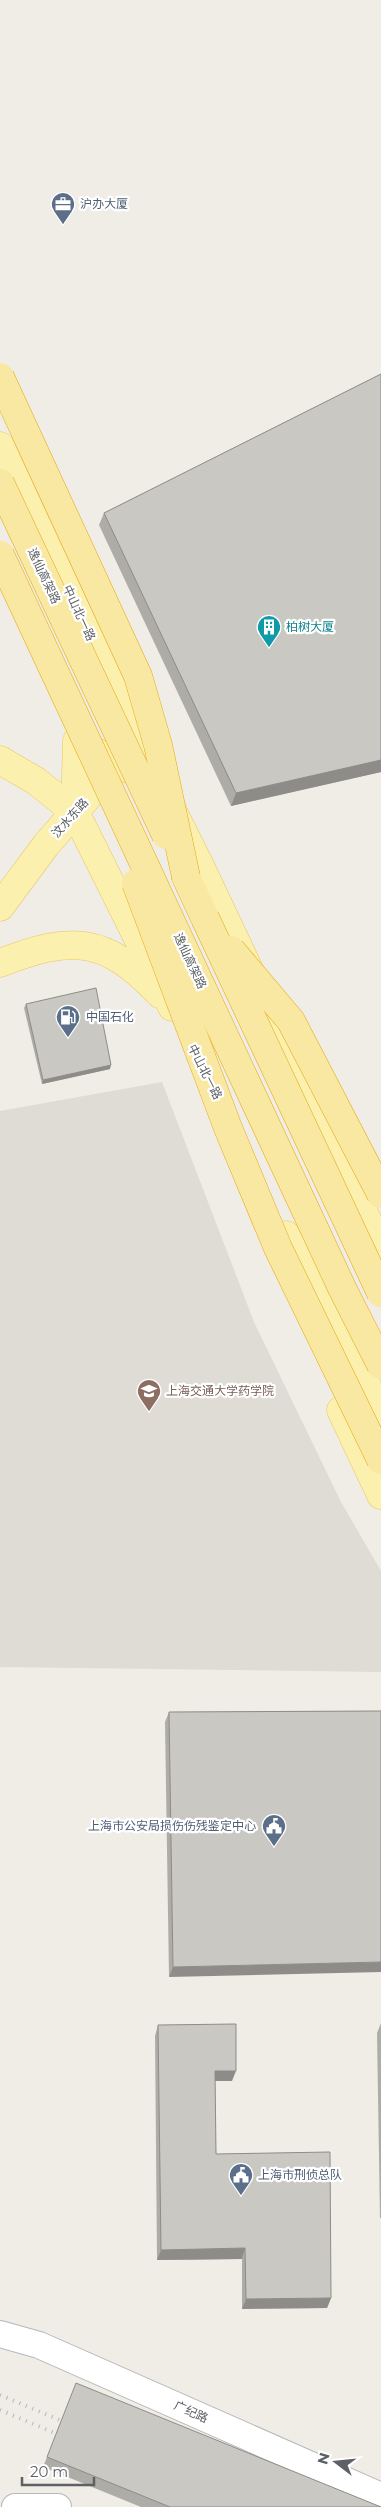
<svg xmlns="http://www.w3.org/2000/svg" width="381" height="2507" font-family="Montserrat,'Noto Sans SC',sans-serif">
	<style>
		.education { fill: #dedcd4 }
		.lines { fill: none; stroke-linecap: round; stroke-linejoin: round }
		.minor-casing { stroke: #b6b7bb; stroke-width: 28 }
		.primary-casing { stroke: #eac763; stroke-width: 29 }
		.trunk-casing { stroke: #e8a70c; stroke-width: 29 }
		.minor { stroke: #fff; stroke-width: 26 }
		.primary { stroke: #fbf0ae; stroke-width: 28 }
		.trunk { stroke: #f9e8a1; stroke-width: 28 }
		.rail { stroke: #b5b6b6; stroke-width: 4; stroke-dasharray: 1 6; stroke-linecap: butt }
		.trunk-bridge-casing { stroke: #e8a70c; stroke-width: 29; stroke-linecap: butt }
		.trunk-bridge { stroke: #f9e8a1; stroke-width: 28 }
		.wall { fill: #aeaca7 }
		.shaded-wall { fill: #8d8c88 }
		.building { fill: #cac8c2; stroke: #8d8c88 }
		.labels { text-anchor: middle; stroke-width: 4.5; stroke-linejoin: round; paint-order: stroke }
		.service-label { font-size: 12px; fill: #4e5e75; stroke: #fff; text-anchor: start }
		.street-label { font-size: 12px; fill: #5d6065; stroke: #fff }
		.culture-label { font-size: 12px; fill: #0d838f; stroke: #fff; text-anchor: start }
		.education-label { font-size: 12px; fill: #785e54; stroke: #fff; text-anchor: start }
	</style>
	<rect width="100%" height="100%" fill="#efede5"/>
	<polygon class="education" points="162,1082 254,1322 341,1502 381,1571 381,1672 0,1667 0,1111"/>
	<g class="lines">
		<g class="minor-casing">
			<g id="minor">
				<polyline points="0,2334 39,2345 381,2496"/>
				<polyline points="15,2507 58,2507"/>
			</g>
		</g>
		<g class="primary-casing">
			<g id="primary">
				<polyline points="0,446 129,724 201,868 381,1249"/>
				<polyline points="78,742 117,764 151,778"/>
				<polyline points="0,760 36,781 75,812 172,1007"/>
				<polyline points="75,812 77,741"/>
				<polyline points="0,907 46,845 118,762"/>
				<path d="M0,963C72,935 105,936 160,994"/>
				<polyline points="286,1235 324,1310 381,1411"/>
				<polyline points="341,1410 381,1495"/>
			</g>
		</g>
		<g class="trunk-casing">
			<polyline id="trunk" points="186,877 205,918"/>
		</g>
		<use href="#minor" class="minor"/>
		<use href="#primary" class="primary"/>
		<use href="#trunk" class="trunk"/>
		<g class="rail">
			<polyline points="0,2395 74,2426"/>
			<polyline points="0,2410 69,2439"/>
		</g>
		<g class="trunk-bridge-casing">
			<g id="trunk-bridge">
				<polyline points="0,377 138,676 158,745 186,877"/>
				<polyline points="0,483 166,835"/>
				<polyline points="0,555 342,1288 381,1365"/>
				<polyline points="136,883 228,1128 278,1248 381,1460"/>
				<polyline points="205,918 381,1293"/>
				<polyline points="231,950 291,1021 381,1194"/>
			</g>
		</g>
		<use href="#trunk-bridge" class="trunk-bridge"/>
	</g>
	<g class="wall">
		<polygon points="381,374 381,772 231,806 99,525 104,513"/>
		<polygon points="26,1004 110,1069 42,1084 24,1008"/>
		<polygon points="381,1711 169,1977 165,1722 169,1712"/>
		<polygon points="381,2023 381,2218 380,2218 377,2033"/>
		<polygon points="158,2025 232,2081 215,2081 216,2154 331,2298 327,2308 242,2309 242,2259 157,2260 155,2036"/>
		<polygon points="47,2457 381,2507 141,2507 43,2467"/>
	</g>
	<g class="shaded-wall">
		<polygon points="381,760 381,772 231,806 236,793"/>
		<polygon points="111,1065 110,1069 42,1084 43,1080"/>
		<polygon points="381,1962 381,1972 169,1977 173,1967"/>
		<polygon points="215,2071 236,2071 232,2081 211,2081"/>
		<polygon points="245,2248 242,2259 157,2260 161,2250"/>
		<polygon points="331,2298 327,2308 242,2309 246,2299"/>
	</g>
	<g class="building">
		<polygon points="381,374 381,760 236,793 104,513"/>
		<polygon points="96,988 111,1065 43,1080 26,1004"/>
		<polygon points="381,1711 381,1962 173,1967 169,1712"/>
		<polygon points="236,2024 236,2071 215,2071 216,2154 330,2152 331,2298 246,2299 245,2248 161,2250 158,2025"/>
		<polygon points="76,2383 381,2507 170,2507 47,2457"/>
	</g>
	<defs>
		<g id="office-pin" transform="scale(1.25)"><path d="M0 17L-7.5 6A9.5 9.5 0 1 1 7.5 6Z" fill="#5c6f8a" stroke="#fff"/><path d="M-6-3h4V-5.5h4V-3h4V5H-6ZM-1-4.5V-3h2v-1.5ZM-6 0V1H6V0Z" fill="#fff"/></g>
		<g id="building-pin" transform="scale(1.25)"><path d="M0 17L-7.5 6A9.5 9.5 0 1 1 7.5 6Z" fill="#0f9aa8" stroke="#fff"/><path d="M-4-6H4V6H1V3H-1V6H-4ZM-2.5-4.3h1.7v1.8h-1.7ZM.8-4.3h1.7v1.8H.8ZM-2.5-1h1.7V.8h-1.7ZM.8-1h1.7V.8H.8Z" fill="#fff"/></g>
		<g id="fuel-pin" transform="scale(1.25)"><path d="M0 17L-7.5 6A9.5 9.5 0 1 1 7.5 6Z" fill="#5c6f8a" stroke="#fff"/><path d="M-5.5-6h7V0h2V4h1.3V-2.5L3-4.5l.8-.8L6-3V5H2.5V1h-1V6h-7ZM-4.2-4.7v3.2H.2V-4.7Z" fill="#fff"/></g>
		<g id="school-pin" transform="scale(1.25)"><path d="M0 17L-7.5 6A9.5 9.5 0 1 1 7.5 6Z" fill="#8d6e63" stroke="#fff"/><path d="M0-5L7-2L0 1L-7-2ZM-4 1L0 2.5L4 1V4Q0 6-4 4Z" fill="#fff"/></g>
		<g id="civic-pin" transform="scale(1.25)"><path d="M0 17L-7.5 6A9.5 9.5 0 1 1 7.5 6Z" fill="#5c6f8a" stroke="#fff"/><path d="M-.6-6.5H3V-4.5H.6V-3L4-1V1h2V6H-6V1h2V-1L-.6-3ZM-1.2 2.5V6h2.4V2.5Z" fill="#fff"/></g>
	</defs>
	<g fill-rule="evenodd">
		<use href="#office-pin" x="63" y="204"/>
		<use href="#building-pin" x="269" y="627"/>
		<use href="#fuel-pin" x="68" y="1017"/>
		<use href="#school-pin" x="149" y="1391"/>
		<use href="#civic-pin" x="274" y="1826"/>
		<use href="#civic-pin" x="241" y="2175"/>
	</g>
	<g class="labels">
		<g class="service-label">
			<text x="80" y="208">沪办大厦</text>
			<text x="86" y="1021">中国石化</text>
			<text x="256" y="1830" text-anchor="end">上海市公安局损伤伤残鉴定中心</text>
			<text x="258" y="2179">上海市刑侦总队</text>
		</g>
		<g class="street-label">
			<text transform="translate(44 576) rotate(65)" y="4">逸仙高架路</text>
			<text transform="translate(79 613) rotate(65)" y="4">中山北一路</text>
			<text transform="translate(70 818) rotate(-48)" y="4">汶水东路</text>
			<text transform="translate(190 961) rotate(65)" y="4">逸仙高架路</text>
			<text transform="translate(205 1072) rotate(63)" y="4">中山北一路</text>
			<text transform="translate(191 2412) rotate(24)" y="4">广纪路</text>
		</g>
		<g class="culture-label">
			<text x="286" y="631">柏树大厦</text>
		</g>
		<g class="education-label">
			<text x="166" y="1395">上海交通大学药学院</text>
		</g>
	</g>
	<g transform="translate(336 2462) rotate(286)" stroke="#ffffff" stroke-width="4" paint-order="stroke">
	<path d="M0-4L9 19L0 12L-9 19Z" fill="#5d6065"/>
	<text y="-8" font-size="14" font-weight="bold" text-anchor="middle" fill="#5d6065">N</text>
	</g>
	<path d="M22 2477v8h72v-8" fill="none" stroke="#5d6065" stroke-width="2.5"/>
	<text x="30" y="2477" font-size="15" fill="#5d6065" stroke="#ffffff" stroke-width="4" paint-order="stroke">20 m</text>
</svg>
